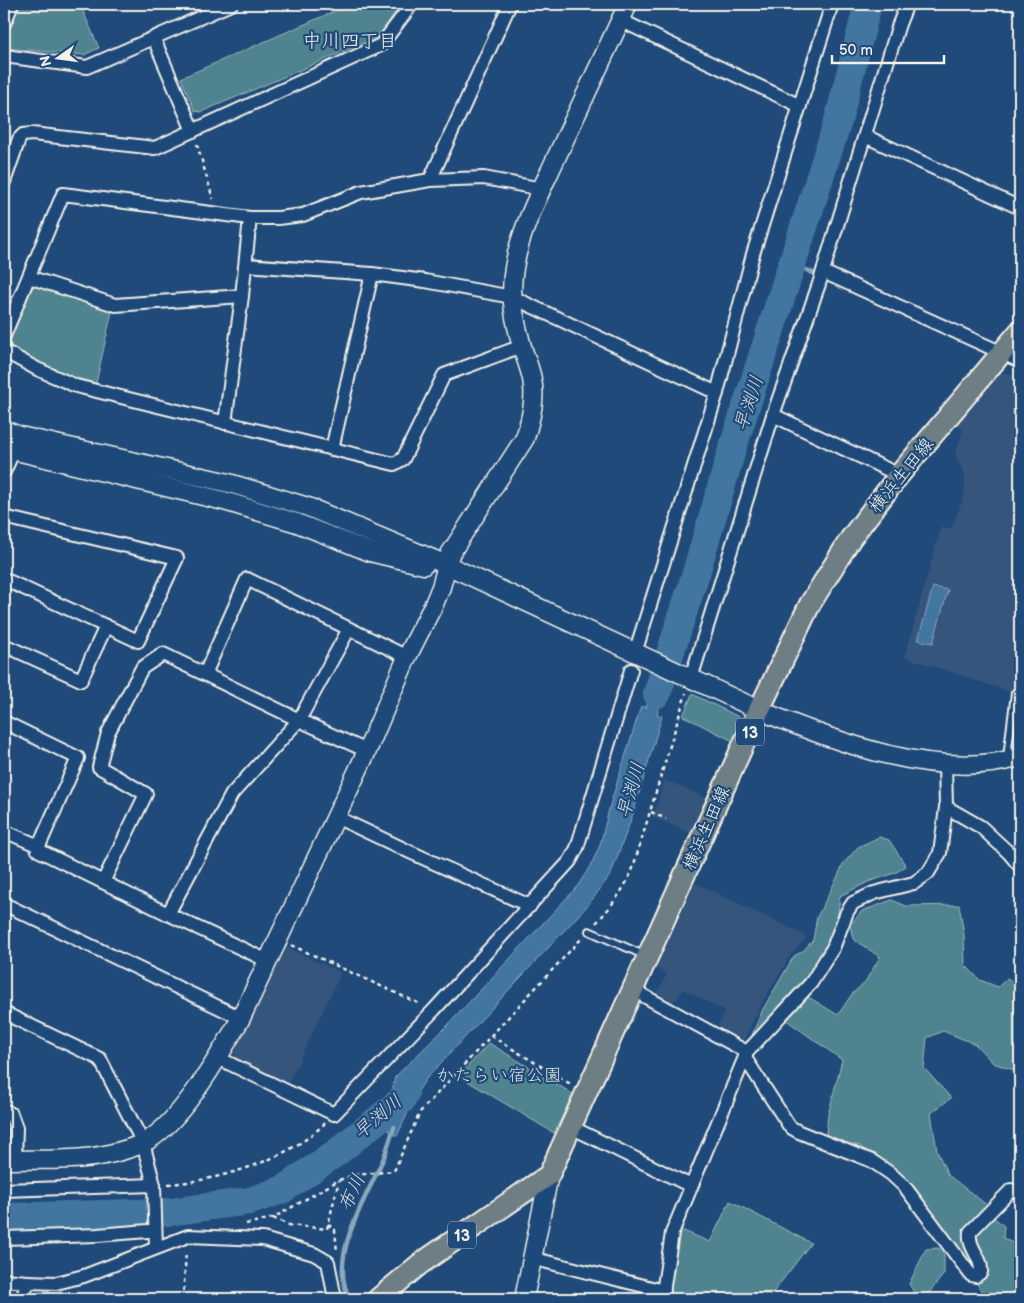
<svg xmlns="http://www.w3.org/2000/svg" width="1024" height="1303" font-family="'Balsamiq Sans','Klee One',sans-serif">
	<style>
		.built { fill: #34557d }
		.green { fill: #4f838f; stroke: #a2babc }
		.water { fill: #4276a0; stroke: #89a7bd }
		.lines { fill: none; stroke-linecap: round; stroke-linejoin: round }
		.stream { stroke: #89a7bd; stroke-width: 4.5 }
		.river { stroke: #4276a0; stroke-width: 28 }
		.lane-casing { stroke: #f4f1e8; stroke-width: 10 }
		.street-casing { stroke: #f4f1e8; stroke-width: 16 }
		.secondary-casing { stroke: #f4f1e8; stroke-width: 21 }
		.primary-casing { stroke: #f4f1e8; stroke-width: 24 }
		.path { stroke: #f4f1e8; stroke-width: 2.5; stroke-dasharray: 4 4; stroke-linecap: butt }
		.lane { stroke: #1f4a7a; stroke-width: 6 }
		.street { stroke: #1f4a7a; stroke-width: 12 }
		.secondary { stroke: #1f4a7a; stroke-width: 18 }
		.primary { stroke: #6d7e84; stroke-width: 20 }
		.labels { text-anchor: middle; stroke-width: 4.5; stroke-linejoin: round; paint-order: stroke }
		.shield { fill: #1f4a7a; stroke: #b4bfc7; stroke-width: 1 }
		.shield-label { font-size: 16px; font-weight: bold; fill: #f4f1e8 }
		.street-label { font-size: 18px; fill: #f4f1e8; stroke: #1f4a7a }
		.park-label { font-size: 18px; fill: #dbe0db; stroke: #1f4a7a }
		.neighbourhood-label { font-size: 19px; fill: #f4f1e8; stroke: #1f4a7a }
		.water-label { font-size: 19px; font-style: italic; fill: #d9dfdd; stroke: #1f4a7a }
	</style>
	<rect width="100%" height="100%" fill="#1f4a7a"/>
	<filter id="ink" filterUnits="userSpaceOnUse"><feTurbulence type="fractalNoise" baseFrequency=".02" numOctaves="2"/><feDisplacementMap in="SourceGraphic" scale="10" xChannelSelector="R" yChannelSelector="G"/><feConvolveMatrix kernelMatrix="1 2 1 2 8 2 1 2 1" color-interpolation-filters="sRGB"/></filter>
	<g filter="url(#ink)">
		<g class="built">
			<polygon points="1000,373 1008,373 1020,377 1020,695 905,657 941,526 951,529 964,497 965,475 955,454 963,430 956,424"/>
			<polygon points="665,780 711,800 695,835 653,817"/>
			<polygon points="695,883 807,936 804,941 792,953 761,1005 744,1040 718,1026 725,1011 683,989 676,1000 675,999 672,1003 657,993 667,974 656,968"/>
			<polygon points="286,947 341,973 289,1082 237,1060 234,1054"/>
		</g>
		<g class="green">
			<polygon points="17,4 80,4 99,48 84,55 5,48 4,34"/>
			<polygon points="351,4 401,4 378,37 201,112 195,111 181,78"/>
			<path d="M33,286L112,311L96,383C64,377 35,362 8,344Z"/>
			<polygon points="692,694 741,718 743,723 735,742 683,716"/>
			<polygon points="879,837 889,840 906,866 895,873 868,882 840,896 838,914 829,944 821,961 758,1035 752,1035 763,1009 794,956 803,951 813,940 817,917 838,876 843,864 858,847"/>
			<polygon points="892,900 906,906 959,905 964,934 965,965 980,980 998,987 1007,978 1020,985 1020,1072 993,1063 975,1044 943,1031 927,1038 924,1068 951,1098 931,1113 937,1151 948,1175 988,1206 967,1231 980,1264 975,1274 922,1198 908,1181 896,1170 868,1153 860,1146 831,1140 826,1133 828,1115 842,1060 782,1017 805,995 838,1015 852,994 865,982 880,957 853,939 850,925 862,911"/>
			<polygon points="489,1043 573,1094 554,1133 459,1076"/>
			<polygon points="730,1201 811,1243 768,1299 668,1299 679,1229 710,1242"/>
			<path d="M992,1216L1004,1226L1003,1238L1020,1247V1299H997C985,1289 983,1298 974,1278L984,1273L975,1242L976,1233Z"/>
			<polygon points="939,1248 944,1254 944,1274 929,1293 928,1299 918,1299 909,1284 926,1249"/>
		</g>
		<g class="water">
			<polygon points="933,587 948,590 933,643 918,640"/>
			<polygon points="657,669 669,674 657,714 662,716 633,814 611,874 589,904 426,1079 418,1091 397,1136 388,1130 394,1113 384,1124 373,1108 386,1099 392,1090 395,1077 446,1027 577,887 591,865 600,845 610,805 641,706 646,708"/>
		</g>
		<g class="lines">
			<g class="stream">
				<polyline points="792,263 813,273"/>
				<path d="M350,1299C326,1257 368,1196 384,1157C388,1147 391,1137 394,1127"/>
			</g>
			<g class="river">
				<polyline points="657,694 696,573 732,450 838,121 868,4"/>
				<polyline points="4,1217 169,1212 250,1201 282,1190 336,1153 402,1100 405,1094"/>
			</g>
			<g class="lane-casing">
				<g id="lane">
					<polyline points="1007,757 1015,693"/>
					<polyline points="589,931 646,956"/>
				</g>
			</g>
			<g class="street-casing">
				<g id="street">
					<polyline points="620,20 800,106"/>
					<polyline points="4,24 12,4"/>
					<polyline points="154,39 193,131"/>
					<polyline points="4,56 87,67 231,4"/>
					<polyline points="865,136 1020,208"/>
					<polyline points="430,180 510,4"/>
					<polyline points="4,182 19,139 23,135 32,134 155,148 381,45 412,4"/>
					<polyline points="246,265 372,274 425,281 512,297 717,393"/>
					<polyline points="823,272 1020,361"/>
					<polyline points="29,277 115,305 242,296"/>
					<polyline points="4,336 63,194 250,218 278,218 303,215 361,192 430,180 484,178 542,189"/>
					<polyline points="4,351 37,369 76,386 394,464 403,459 444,375 522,346"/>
					<polyline points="773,415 899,475"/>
					<polyline points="225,423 242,296 250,218"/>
					<polyline points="332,449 372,274"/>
					<polyline points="4,472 17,443"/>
					<polyline points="4,517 177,558 138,641 4,579"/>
					<polyline points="4,645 81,680 106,626"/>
					<polyline points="635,653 717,393 753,254 832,4"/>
					<polyline points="693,672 773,415 819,284 899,24 907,4"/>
					<polyline points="205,674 247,579 407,657"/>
					<polyline points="4,722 78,758 39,846 4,831"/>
					<polyline points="946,807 981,827 1009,853 1020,866"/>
					<polyline points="336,817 410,852 530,906"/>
					<polyline points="39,846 38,850 103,882"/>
					<polyline points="4,904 241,1018"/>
					<polyline points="168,914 232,794 299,720 349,629"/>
					<polyline points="268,961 168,914 103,882 146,794 99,767 108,733 142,668 163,654 299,720 367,751"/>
					<polyline points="633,990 747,1052 672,1233 662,1299"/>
					<polyline points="4,1013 100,1059 143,1143 154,1185 156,1247"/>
					<polyline points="747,1052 811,983 833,948 847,912 853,903 874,893 914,883 928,873 940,853 944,823 946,807 945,763"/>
					<polyline points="218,1058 334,1114 434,1010 570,861 577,848 631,670"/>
					<path d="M745,1058L790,1127L799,1132L872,1161L891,1174L905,1187L971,1275L976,1276L981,1272C982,1255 968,1250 970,1232L1011,1190L1020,1192"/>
					<polyline points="4,1110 11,1114 16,1128 15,1159"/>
					<polyline points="571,1127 691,1186"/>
					<polyline points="4,1190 154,1185"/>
					<polyline points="4,1238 97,1235 148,1231"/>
					<polyline points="531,1258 664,1291"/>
					<polyline points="4,1280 28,1282"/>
					<polyline points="22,1299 28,1282 56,1283 84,1276 188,1236 263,1239 314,1254 328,1262 335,1299"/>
				</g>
			</g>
			<g class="secondary-casing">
				<g id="secondary">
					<path d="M4,430L20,436L229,483L308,507L447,565L759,710C833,741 940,782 1020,757"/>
					<polyline points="4,448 224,501 297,523 370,552 424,565"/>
					<path d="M4,1160C30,1159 58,1161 84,1158C100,1157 129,1150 143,1143C180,1125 221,1053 241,1018L367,751L407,657L434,604L441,587L450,554L525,438C531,418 536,399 532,379C530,369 526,359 523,350C515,322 509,296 514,268C520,230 540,193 556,158C580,107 604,56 628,4"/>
					<polyline points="524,1299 549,1175"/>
				</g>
			</g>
			<g class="primary-casing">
				<polyline id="primary" points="378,1299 420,1264 549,1175 759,710 810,604 851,538 899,475 1020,331"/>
			</g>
			<g class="path">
				<polyline points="197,144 213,199"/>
				<polyline points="651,812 666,819"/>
				<path d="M596,923C611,907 623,891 632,871L686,693"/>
				<polyline points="291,945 420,1004"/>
				<polyline points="491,1036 572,1085"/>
				<path d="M168,1184C218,1181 289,1160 325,1123"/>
				<polyline points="273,1218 289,1225 327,1229 339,1180"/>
				<polyline points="246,1224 273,1218 339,1180 354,1175 394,1171 420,1112 582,938"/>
				<polyline points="328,1224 335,1230 337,1252"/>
				<polyline points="183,1299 186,1252"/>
			</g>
			<use href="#lane" class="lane"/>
			<use href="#street" class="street"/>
			<use href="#secondary" class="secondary"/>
			<use href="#primary" class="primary"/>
		</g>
	</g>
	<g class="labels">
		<g class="shield">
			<rect x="736" y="718.5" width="28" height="27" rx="4"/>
			<rect x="448" y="1221.5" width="28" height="27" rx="4"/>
		</g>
		<g class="shield-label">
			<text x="750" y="738">13</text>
			<text x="462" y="1241">13</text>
		</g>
		<g class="street-label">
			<text transform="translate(901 475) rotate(-51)" y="6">横浜生田線</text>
			<text transform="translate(706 828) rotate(-66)" y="6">横浜生田線</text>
		</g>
		<g class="park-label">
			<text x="499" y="1081">かたらい宿公園</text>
		</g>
		<g class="neighbourhood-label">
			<text x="350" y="47">中川四丁目</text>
		</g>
		<g class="water-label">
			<text transform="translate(748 403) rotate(-72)" y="7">早渕川</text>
			<text transform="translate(630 790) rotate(-74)" y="7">早渕川</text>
			<text transform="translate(377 1116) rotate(-40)" y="7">早渕川</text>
			<text transform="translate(351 1192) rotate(-65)" y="7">布川</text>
		</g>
	</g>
	<rect width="1024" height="1303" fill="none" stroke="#1f4a7a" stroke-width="20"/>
	<rect x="10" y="10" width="1004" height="1283" fill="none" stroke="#f4f1e8" stroke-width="2" filter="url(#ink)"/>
	<g transform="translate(58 58) rotate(256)" stroke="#1f4a7a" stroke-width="4" paint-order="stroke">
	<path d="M0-4L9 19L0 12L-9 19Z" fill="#f4f1e8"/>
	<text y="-8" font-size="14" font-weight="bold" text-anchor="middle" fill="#f4f1e8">N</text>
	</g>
	<path d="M832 55v8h112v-8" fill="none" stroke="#f4f1e8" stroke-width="2.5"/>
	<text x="839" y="55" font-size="15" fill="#f4f1e8" stroke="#1f4a7a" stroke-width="4" paint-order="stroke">50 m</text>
</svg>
